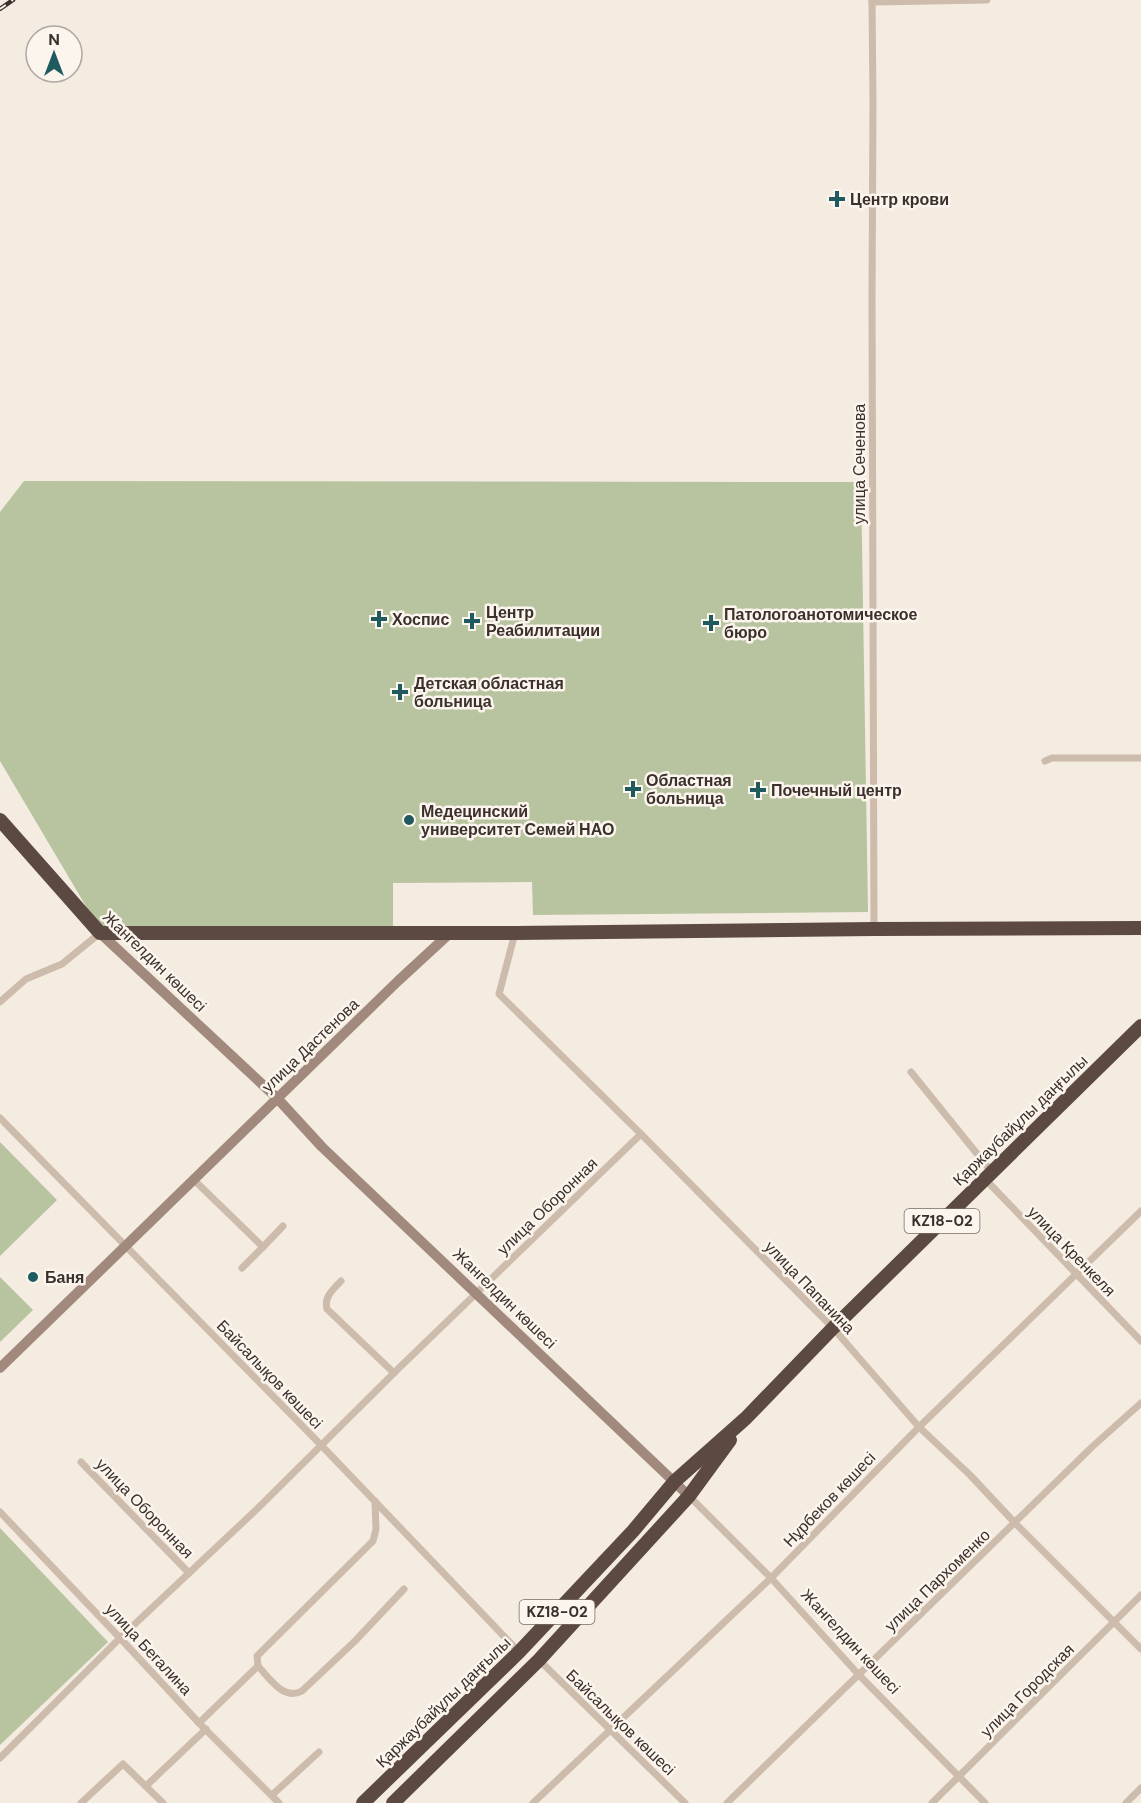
<svg xmlns="http://www.w3.org/2000/svg" width="1141" height="1803" font-family="'DM Sans',sans-serif">
	<style>
		.green { fill: #b8c4a0 }
		.lines { fill: none; stroke-linecap: round; stroke-linejoin: round }
		.street { stroke: #cdbbac; stroke-width: 7 }
		.secondary { stroke: #a18a7d; stroke-width: 10 }
		.highway { stroke: #5c4a42; stroke-width: 14 }
		.rail-casing { stroke: #3b302b; stroke-width: 4.5 }
		.rail { stroke: #fbf5ee; stroke-width: 2; stroke-dasharray: 7; stroke-linecap: butt }
		.poi-dot { fill: #1f5a5e; stroke: #fbf5ee; stroke-width: 2 }
		.labels { text-anchor: middle; stroke-width: 5; stroke-linejoin: round; paint-order: stroke }
		.shield { fill: #fbf5ee; stroke: #756b66; stroke-width: 1.5 }
		.shield-label { font-size: 15px; font-weight: bold; fill: #3b302b }
		.poi-label { font-size: 16px; font-weight: bold; fill: #3b302b; stroke: #fbf5ee; text-anchor: start }
		.street-label { font-size: 16px; fill: #3b302b; stroke: #fbf5ee }
	</style>
	<rect width="100%" height="100%" fill="#f4ebe1"/>
	<g class="green">
		<polygon points="24,481 861,482 868,912 533,915 532,882 393,883 393,931 105,928 90,913 0,761 0,512"/>
		<polygon points="0,1142 57,1200 0,1256"/>
		<polygon points="0,1277 33,1310 0,1342"/>
		<polygon points="0,1528 108,1642 0,1745"/>
	</g>
	<g class="lines">
		<g class="street">
			<polyline points="872,0 873,102 872,300 874,929"/>
			<polyline points="872,2 987,0"/>
			<polyline points="1045,761 1052,758 1141,758"/>
			<polyline points="515,933 499,994 641,1134 833,1328 919,1427 970,1475 1015,1523 1141,1649"/>
			<polyline points="0,1002 26,979 62,964 100,933"/>
			<polyline points="911,1072 991,1171"/>
			<polyline points="0,1118 321,1445 519,1652"/>
			<polyline points="985,1179 1141,1341"/>
			<polyline points="194,1180 263,1247 283,1226"/>
			<polyline points="242,1268 263,1247"/>
			<path d="M341,1281C333,1290 324,1296 327,1309L394,1373"/>
			<polyline points="81,1462 189,1573"/>
			<polyline points="689,1496 771,1578 859,1675 985,1803"/>
			<polyline points="0,1512 120,1638 199,1723 279,1803"/>
			<polyline points="539,1660 685,1803"/>
			<path d="M258,1666C270,1679 284,1701 302,1691L355,1641L404,1589"/>
			<polyline points="199,1723 258,1666 257,1656 373,1541 376,1529 375,1501"/>
			<polyline points="0,1758 120,1638 257,1509 400,1367 641,1134"/>
			<polyline points="146,1786 206,1729"/>
			<polyline points="272,1795 319,1752"/>
			<polyline points="81,1803 123,1764 163,1803"/>
			<polyline points="533,1803 771,1578 919,1427 1141,1211"/>
			<polyline points="727,1803 1093,1446 1141,1403"/>
			<polyline points="932,1803 1141,1595"/>
			<polyline points="1126,1803 1141,1788"/>
		</g>
		<g class="secondary">
			<polyline points="100,933 277,1098 322,1147 689,1496"/>
			<polyline points="0,1368 398,981 449,934"/>
		</g>
		<g class="highway">
			<polyline points="0,820 100,933 515,933 874,929 1141,928"/>
			<polyline points="363,1803 519,1652 633,1531 675,1481 746,1418 833,1328 1141,1026"/>
			<polyline points="393,1803 539,1660 689,1496 730,1440"/>
		</g>
		<g class="rail-casing">
			<polyline id="rail" points="0,9 13,0"/>
		</g>
		<use href="#rail" class="rail"/>
	</g>
	<g class="poi-dot">
		<path d="M834 190h6v6h6v6h-6v6h-6v-6h-6v-6h6z"/>
		<path d="M376 610h6v6h6v6h-6v6h-6v-6h-6v-6h6z"/>
		<path d="M469 612h6v6h6v6h-6v6h-6v-6h-6v-6h6z"/>
		<path d="M708 614h6v6h6v6h-6v6h-6v-6h-6v-6h6z"/>
		<path d="M397 683h6v6h6v6h-6v6h-6v-6h-6v-6h6z"/>
		<path d="M630 780h6v6h6v6h-6v6h-6v-6h-6v-6h6z"/>
		<path d="M755 781h6v6h6v6h-6v6h-6v-6h-6v-6h6z"/>
		<circle cx="409" cy="820" r="6"/>
		<circle cx="33" cy="1277" r="6"/>
	</g>
	<g class="labels">
		<g class="shield">
			<rect x="904.5" y="1209" width="75" height="24" rx="4.5"/>
			<rect x="519.5" y="1600" width="75" height="24" rx="4.5"/>
		</g>
		<g class="shield-label">
			<text x="942" y="1226">KZ18-02</text>
			<text x="557" y="1617">KZ18-02</text>
		</g>
		<g class="poi-label">
			<text x="850" y="205">Центр крови</text>
			<text x="486" y="618">Центр<tspan x="486" dy="18">Реабилитации</tspan></text>
			<text x="724" y="620">Патологоанотомическое<tspan x="724" dy="18">бюро</tspan></text>
			<text x="392" y="625">Хоспис</text>
			<text x="414" y="689">Детская областная<tspan x="414" dy="18">больница</tspan></text>
			<text x="646" y="786">Областная<tspan x="646" dy="18">больница</tspan></text>
			<text x="771" y="796">Почечный центр</text>
			<text x="421" y="817">Медецинский<tspan x="421" dy="18">университет Семей НАО</tspan></text>
			<text x="45" y="1283">Баня</text>
		</g>
		<g class="street-label">
			<text transform="translate(859 464) rotate(-90)" y="6">улица Сеченова</text>
			<text transform="translate(155 961) rotate(44)" y="6">Жангелдин көшесі</text>
			<text transform="translate(310 1045) rotate(-44)" y="6">улица Дастенова</text>
			<text transform="translate(1020 1120) rotate(-44)" y="6">Қаржаубайұлы даңғылы</text>
			<text transform="translate(547 1206) rotate(-44)" y="6">улица Оборонная</text>
			<text transform="translate(1072 1251) rotate(46)" y="6">улица Кренкеля</text>
			<text transform="translate(810 1287) rotate(46)" y="6">улица Папанина</text>
			<text transform="translate(505 1298) rotate(44)" y="6">Жангелдин көшесі</text>
			<text transform="translate(270 1374) rotate(46)" y="6">Байсалықов көшесі</text>
			<text transform="translate(829 1499) rotate(-46)" y="6">Нұрбеков көшесі</text>
			<text transform="translate(145 1508) rotate(46)" y="6">улица Оборонная</text>
			<text transform="translate(937 1580) rotate(-44)" y="6">улица Пархоменко</text>
			<text transform="translate(851 1641) rotate(47)" y="6">Жангелдин көшесі</text>
			<text transform="translate(149 1649) rotate(47)" y="6">улица Бегалина</text>
			<text transform="translate(1027 1690) rotate(-45)" y="6">улица Городская</text>
			<text transform="translate(443 1702) rotate(-44)" y="6">Қаржаубайұлы даңғылы</text>
			<text transform="translate(621 1722) rotate(44)" y="6">Байсалықов көшесі</text>
		</g>
	</g>
	<g transform="translate(54 54)"><circle r="28" fill="#fbf5ee" stroke="#aea6a0" stroke-width="1.5"/>
	<path d="M0-4.5L10 22L0 15L-10 22Z" fill="#1f5a5e"/>
	<text y="-9" font-size="16" font-weight="bold" text-anchor="middle" fill="#3b302b">N</text>
	</g>
</svg>
